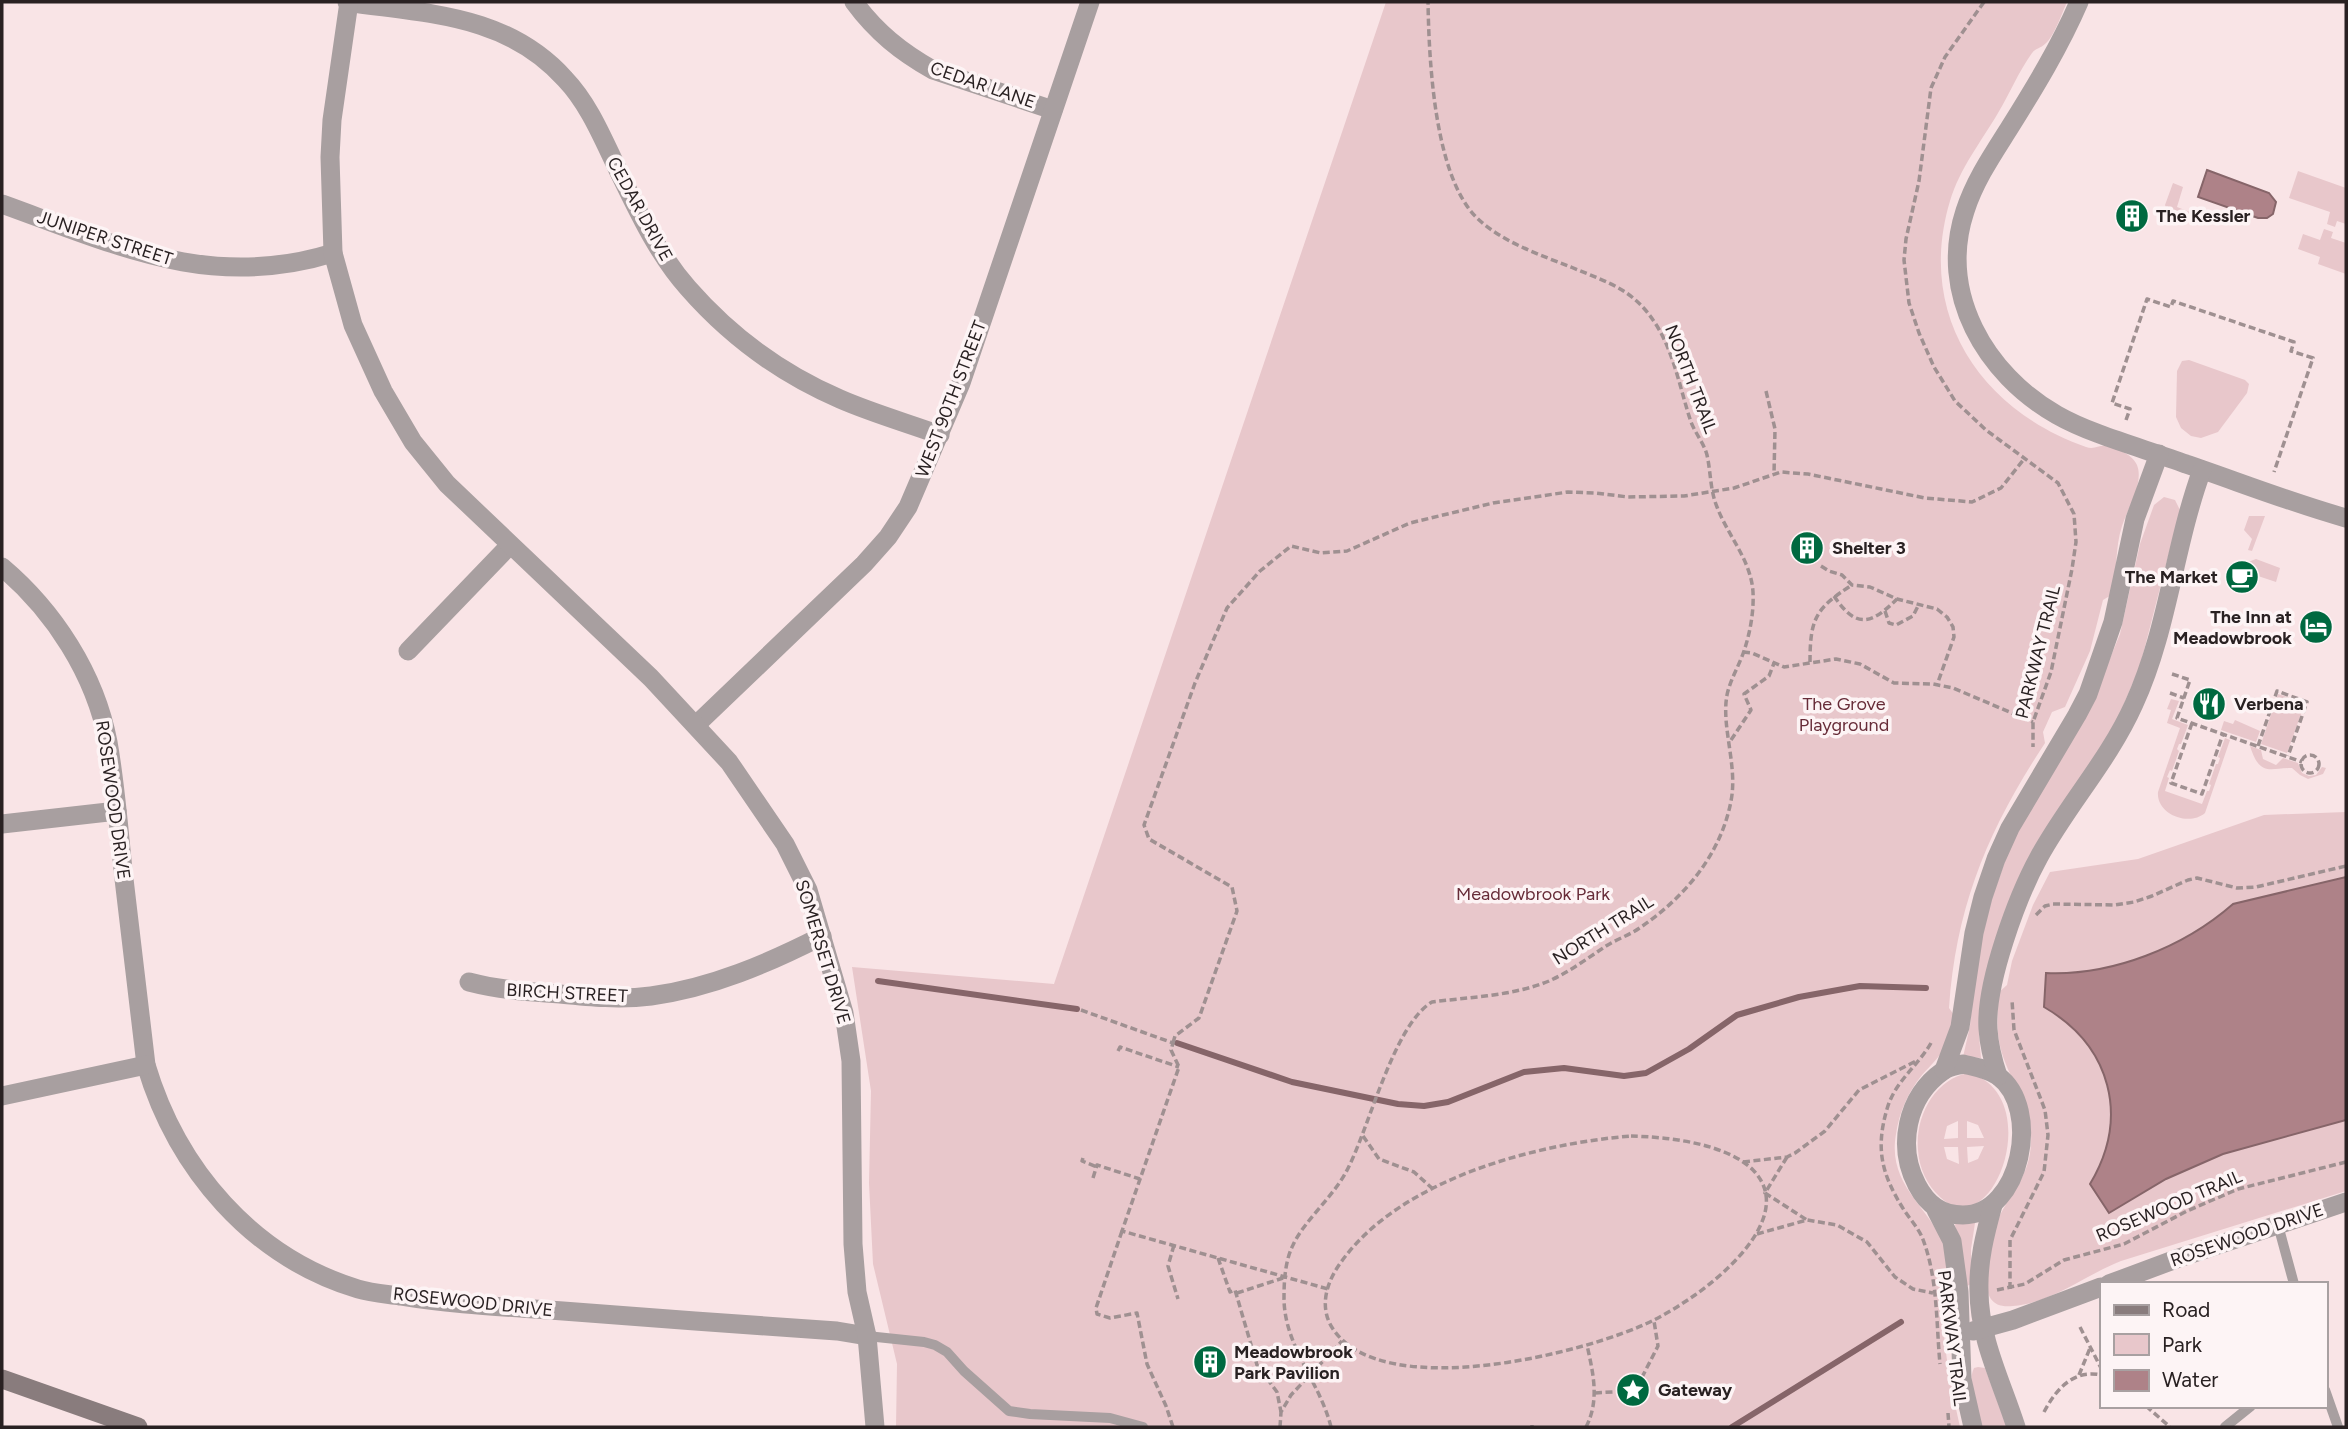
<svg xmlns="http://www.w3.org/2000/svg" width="2348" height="1429" font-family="Figtree,sans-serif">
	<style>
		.green { fill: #e8c7cb; fill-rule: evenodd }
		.water { fill: #ae8288; stroke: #866569; stroke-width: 2 }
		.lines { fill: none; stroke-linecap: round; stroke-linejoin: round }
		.stream { stroke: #866569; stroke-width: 6 }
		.path { stroke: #9f9091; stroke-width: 3.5; stroke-dasharray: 7 3.5; stroke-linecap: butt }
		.service { stroke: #a89fa0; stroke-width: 10 }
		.minor { stroke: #a89fa0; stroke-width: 19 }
		.tertiary { stroke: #a89fa0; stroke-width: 19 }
		.secondary { stroke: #897c7d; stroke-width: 19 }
		.labels { text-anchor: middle; stroke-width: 7; stroke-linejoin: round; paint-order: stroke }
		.street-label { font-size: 18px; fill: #292122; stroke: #fdf4f5 }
		.poi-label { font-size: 18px; font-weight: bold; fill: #292122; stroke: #fdf4f5; text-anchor: start }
		.park-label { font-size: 18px; fill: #672c38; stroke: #fdf4f5 }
	</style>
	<rect width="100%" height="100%" fill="#f9e4e6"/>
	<g class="green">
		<path d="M1386,2H2067C2062,13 2054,37 2045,44C2041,48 2036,48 2032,53C2019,71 2010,93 1998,113C1981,142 1960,168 1950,201C1916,314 1980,410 2086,447C2094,450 2099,445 2106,446C2117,448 2133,455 2137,465C2144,483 2128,508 2122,526C2115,547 2117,572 2113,594L2103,600L2090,651L2065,707L2052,712L2043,732L2045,743C1989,828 1956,905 1949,1008L1954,1015C1951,1025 1950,1037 1945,1046C1940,1057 1930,1066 1922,1075C1908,1092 1899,1113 1896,1134C1887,1185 1928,1205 1944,1245C1952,1265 1950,1287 1951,1309L1943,1316C1944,1354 1952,1390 1960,1427H896L897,1364L873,1264L869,1183L871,1091L852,967L1054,984Z"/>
		<polygon points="2298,171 2346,188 2346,224 2337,221 2335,227 2327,224 2330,212 2289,198"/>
		<polygon points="2173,183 2183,187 2177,207 2195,214 2193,221 2168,212 2165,205"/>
		<polygon points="2324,229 2333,232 2331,238 2346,243 2346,274 2318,264 2320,257 2298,249 2303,234 2320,240"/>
		<polygon points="2189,360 2245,380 2249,384 2247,393 2218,432 2201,438 2191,436 2181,428 2176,417 2177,371 2182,361"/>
		<polygon points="2164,497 2175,500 2180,510 2140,666 2115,725 2042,839 1979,1036 1981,1058 1963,1057 1970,1026 1975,970 1989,907 2008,852 2021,825 2088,712 2120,634 2140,544 2154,505"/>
		<polygon points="2249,516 2265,516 2252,551 2248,550 2252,539 2244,530"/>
		<polygon points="2256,559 2280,568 2276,582 2252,574 2253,569 2240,565"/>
		<polygon points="2278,694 2305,703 2287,753 2261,744"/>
		<path d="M2171,699L2179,701L2172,719L2188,725L2181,744H2179L2177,749L2179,751L2172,771L2170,770L2167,777L2169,778L2165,791L2202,804L2207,791H2209L2211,785L2209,784L2216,764H2218L2220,758L2218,757L2225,738L2230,740L2205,813C2189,827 2156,814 2158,792L2180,728L2167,723L2171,710L2167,709Z"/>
		<polygon points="2235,720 2260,731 2256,742 2221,730 2224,721 2233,724"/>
		<path d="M2250,746L2261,750L2263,759L2276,765L2283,758L2298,763L2302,773L2309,776L2316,775L2322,767L2326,768L2323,774L2308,779L2300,775L2292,768C2269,768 2260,777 2250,746Z"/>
		<path d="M2346,812V1191L2121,1261C2085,1275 2052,1303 2013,1306C1977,1310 1987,1271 1991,1250C1992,1242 1992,1231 1996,1224C2008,1194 2030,1179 2031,1142C2033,1106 2008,1080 2000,1046C1996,1029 1998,1011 1998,993L2007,985L2012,961L2033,905L2050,872L2138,859L2264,815Z"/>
		<path d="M1969,1073C2047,1095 1994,1248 1940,1197C1927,1185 1919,1168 1918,1150C1915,1117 1934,1079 1969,1073ZM1958,1121V1138L1944,1139L1947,1126ZM1967,1121L1978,1125L1984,1138H1967ZM1984,1146L1978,1159L1968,1163L1967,1147ZM1944,1147H1958L1959,1164L1947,1159Z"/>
		<polygon points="1956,1223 1975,1223 1971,1249 1971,1284 1967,1286 1955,1225"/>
		<path d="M1978,1367L1985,1368L2007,1427H1981C1977,1410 1966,1385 1974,1368Z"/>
	</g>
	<g class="water">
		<polygon points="2207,170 2269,193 2276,202 2273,214 2267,218 2258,218 2198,197"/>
		<path d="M2346,877V1120L2223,1154L2166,1179L2109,1213L2090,1184C2130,1117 2111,1046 2044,1007L2046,973C2112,976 2184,947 2233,904Z"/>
	</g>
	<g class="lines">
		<g class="stream">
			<polyline points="878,981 1077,1009"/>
			<polyline points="1177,1043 1292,1082 1398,1104 1424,1106 1448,1102 1524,1072 1564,1068 1624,1076 1646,1073 1689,1049 1737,1015 1799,997 1860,986 1926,988"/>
			<polyline points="1732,1427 1901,1322"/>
		</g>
		<g class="path">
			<polyline points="1984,2 1945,57 1931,88 1919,181 1906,239 1904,260 1909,303 1919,333 1934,367 1955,401 1986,430 2058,483 2074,514 2076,542 2072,569 2051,672 2033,722 2033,747"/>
			<polyline points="1766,391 1775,429 1774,474"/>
			<polyline points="2126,420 2130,409 2112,403 2147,299 2171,307 2173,301 2294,342 2291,351 2313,358 2274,472"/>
			<polyline points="1821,566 1829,571 1842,575 1852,585 1870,587 1897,599 1937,609 1947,617 1953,627 1954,637 1937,685"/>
			<path d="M1834,596C1856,629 1871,625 1897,599"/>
			<polyline points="1885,611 1889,623 1896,625 1913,616 1919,604"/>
			<polyline points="1743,652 1752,653 1784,667 1836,659 1860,664 1894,683 1933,684 1953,688 2033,722"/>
			<path d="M1810,662C1810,618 1816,608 1852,585"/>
			<polyline points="2172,674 2190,680 2177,718 2302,762"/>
			<polyline points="2170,693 2184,698"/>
			<polyline points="2192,723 2171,783 2202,794 2223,734"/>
			<polyline points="1731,740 1751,710 1744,694 1769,676 1774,663"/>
			<polyline points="2258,746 2277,691 2307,702 2288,756"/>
			<circle cx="2310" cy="764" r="9"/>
			<polyline points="2036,915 2045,906 2053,904 2115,905 2134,902 2152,896 2188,880 2197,878 2237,888 2256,887 2346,866"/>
			<polyline points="1081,1010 1173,1043 1171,1050 1179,1067 1122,1231 1328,1289"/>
			<polyline points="1173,1043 1175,1036 1199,1018 1237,911 1232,887 1149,839 1144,825 1195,683 1227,608 1260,571 1291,546 1321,553 1347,551 1410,523 1493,503 1568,492 1595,493 1628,497 1684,496 1734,488 1781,472 1808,474 1925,498 1972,502 2001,488 2024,459"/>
			<path d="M1931,1043C1918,1066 1895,1081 1887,1109C1875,1150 1882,1175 1904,1210C1910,1219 1918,1228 1922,1237C1938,1277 1936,1322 1940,1364"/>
			<polyline points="1118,1051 1120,1047 1179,1067"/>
			<polyline points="1363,1136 1379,1159 1414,1172 1433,1189"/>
			<path d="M1631,1136C1667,1137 1726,1143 1753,1170C1795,1213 1728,1272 1695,1295C1682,1304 1668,1313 1654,1320C1589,1353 1383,1404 1333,1329C1319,1308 1326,1284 1339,1265C1397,1180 1534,1144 1631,1136Z"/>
			<polyline points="1787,1157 1765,1193 1807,1220"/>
			<polyline points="1083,1158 1082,1161 1097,1167"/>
			<polyline points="1743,1162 1787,1157 1795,1153 1825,1131 1859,1090 1916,1061"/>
			<polyline points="1093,1178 1097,1165 1140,1179"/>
			<polyline points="1122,1231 1096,1308 1097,1314 1110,1318 1137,1313 1147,1364 1166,1406 1173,1427"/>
			<polyline points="1757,1234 1807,1220 1837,1225 1867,1242 1895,1277 1913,1289 1933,1293"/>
			<polyline points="1174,1245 1168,1266 1178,1299"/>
			<polyline points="1218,1258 1230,1292 1235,1290 1257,1365 1277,1392 1281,1412"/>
			<polyline points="2010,1289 2010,1240 2044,1172 2048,1135 2045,1110 2014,1030 2012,1000"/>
			<polyline points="1997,1290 2025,1284 2064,1260 2124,1244 2187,1211 2238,1189 2346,1162"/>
			<polyline points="1237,1293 1283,1278"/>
			<polyline points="2080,1327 2101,1368"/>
			<polyline points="2079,1375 2090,1348"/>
			<circle cx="1633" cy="1390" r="5.5"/>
			<polyline points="1637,1387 1658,1346 1654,1321"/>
			<polyline points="1595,1393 1628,1391"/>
			<polyline points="2146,1406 2170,1427"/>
			<path d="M2044,1412C2056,1389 2074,1369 2101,1375"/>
			<polyline points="1948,1413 1949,1427"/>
			<polyline points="1280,1427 1281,1412 1291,1395 1342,1341"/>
			<path d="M1331,1427C1320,1382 1284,1346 1284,1298C1284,1281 1285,1261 1293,1245C1304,1221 1332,1198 1346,1172C1369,1130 1393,1025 1432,1002C1470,997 1513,996 1549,981C1569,972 1588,958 1606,946C1617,939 1630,935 1641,927C1685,897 1721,854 1731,801C1738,766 1721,727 1727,695C1730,680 1739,666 1744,651C1750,633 1754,612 1753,592C1751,560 1728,536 1717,507C1710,490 1711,473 1707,455C1704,443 1694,432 1690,419C1680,388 1674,354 1657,326C1634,289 1609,283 1571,267C1540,255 1502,242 1477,218C1434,176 1429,60 1428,2"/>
			<polyline points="1532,1427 1532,1425"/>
			<path d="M1586,1427C1600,1400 1593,1373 1587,1345"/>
		</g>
		<g class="service">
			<polyline points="2278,1225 2294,1284"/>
			<polyline points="867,1336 924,1342 935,1345 947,1352 964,1371 1009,1411 1030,1414 1110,1418 1143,1427"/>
			<polyline points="2325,1390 2338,1427"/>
			<polyline points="2225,1427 2251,1406"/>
		</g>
		<g class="minor">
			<path d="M347,2C427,14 507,14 565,79C589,104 603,139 618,170C638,211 657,253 688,288C730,336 782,374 840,399C872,413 907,423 940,435"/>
			<path d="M854,2C876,32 901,52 933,70L1053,110"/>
			<path d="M2079,2C2060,46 2035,87 2010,127C1993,154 1975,180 1965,211C1938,293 1985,374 2057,415C2092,435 2146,449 2186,464C2239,482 2292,503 2346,518"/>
			<path d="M2,204C116,245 211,291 333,253"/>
			<path d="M2,567C54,611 95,674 108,742C116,787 119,833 124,879C131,941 139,1003 146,1065C177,1169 252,1257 358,1289C371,1293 386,1294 400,1296C454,1305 509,1307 563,1311C654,1318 746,1325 837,1331L867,1336"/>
			<polyline points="408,651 510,545"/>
			<polyline points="696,725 864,564 888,537 908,507 961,383 1090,2"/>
			<polyline points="2,824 117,811"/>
			<path d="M469,982C500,990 529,992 560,994C590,997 620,1000 651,996C711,988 769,963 822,936"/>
			<path d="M1963,1064C1975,1067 1988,1069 1998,1076C2042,1108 2021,1215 1963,1215C1941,1215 1927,1204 1917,1185C1897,1147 1906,1097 1943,1071C1948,1067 1956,1066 1963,1064Z"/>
			<polyline points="1944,1070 1960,1027 1974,933 1983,897 1996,859 2010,828 2077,715 2088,694 2113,622 2135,519 2159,454"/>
			<path d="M1998,1076C1993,1061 1989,1045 1988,1029C1985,984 2017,897 2039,857C2068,804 2109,760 2134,704C2168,630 2174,546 2202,470"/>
			<polyline points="2,1096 146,1065"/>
			<path d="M1993,1205C1985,1234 1978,1261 1979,1291C1979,1338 2002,1383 2016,1427"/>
			<polyline points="1936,1210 1952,1241 1959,1292 1962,1379 1973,1427"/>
			<polyline points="2109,1284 2179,1258 2346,1202"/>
			<polyline points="1973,1331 2013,1320 2101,1287"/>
		</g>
		<polyline class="tertiary" points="349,2 332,120 330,157 333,253 353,325 383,391 413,442 447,484 651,678 729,762 785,844 808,890 844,1013 851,1061 853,1244 857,1292 867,1336 875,1427"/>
		<polyline class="secondary" points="2,1379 138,1427"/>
	</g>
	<defs>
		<g id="building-disc" transform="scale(1.75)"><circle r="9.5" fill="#006940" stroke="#fdf4f5"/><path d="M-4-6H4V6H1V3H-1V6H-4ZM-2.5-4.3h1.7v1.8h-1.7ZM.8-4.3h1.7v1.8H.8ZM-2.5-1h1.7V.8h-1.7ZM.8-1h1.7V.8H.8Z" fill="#fff"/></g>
		<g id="cafe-disc" transform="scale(1.75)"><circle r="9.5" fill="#006940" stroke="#fdf4f5"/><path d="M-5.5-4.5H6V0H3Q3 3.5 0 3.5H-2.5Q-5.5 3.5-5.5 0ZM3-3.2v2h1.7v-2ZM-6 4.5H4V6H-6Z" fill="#fff"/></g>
		<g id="hotel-disc" transform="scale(1.75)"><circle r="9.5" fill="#006940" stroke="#fdf4f5"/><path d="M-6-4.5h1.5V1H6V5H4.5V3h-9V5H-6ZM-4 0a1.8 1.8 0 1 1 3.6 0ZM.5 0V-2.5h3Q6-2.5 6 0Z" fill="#fff"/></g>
		<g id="restaurant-disc" transform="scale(1.75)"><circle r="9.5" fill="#006940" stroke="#fdf4f5"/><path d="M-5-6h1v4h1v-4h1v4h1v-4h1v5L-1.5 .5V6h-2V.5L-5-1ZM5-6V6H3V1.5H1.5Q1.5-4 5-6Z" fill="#fff"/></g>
		<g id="sight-disc" transform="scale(1.75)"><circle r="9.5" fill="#006940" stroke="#fdf4f5"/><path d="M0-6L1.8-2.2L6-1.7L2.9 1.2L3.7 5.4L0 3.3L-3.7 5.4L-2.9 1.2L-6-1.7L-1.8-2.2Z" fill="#fff"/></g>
	</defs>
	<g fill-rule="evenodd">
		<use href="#building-disc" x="2132" y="216"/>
		<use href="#building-disc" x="1807" y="548"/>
		<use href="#cafe-disc" x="2242" y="577"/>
		<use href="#hotel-disc" x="2316" y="627"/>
		<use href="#restaurant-disc" x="2209" y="704"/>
		<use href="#building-disc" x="1210" y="1362"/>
		<use href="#sight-disc" x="1633" y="1390"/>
	</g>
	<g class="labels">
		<g class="street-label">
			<text transform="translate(983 85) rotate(19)" y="6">CEDAR LANE</text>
			<text transform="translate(640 209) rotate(61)" y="6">CEDAR DRIVE</text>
			<text transform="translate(105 238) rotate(18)" y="6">JUNIPER STREET</text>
			<text transform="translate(1691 379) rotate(69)" y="6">NORTH TRAIL</text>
			<text transform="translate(951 399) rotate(-69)" y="6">WEST 90TH STREET</text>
			<text transform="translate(2038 652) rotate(-76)" y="6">PARKWAY TRAIL</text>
			<text transform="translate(113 800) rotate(82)" y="6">ROSEWOOD DRIVE</text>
			<text transform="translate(1603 930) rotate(-32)" y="6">NORTH TRAIL</text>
			<text transform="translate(823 952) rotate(73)" y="6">SOMERSET DRIVE</text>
			<text transform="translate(567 993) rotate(3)" y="6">BIRCH STREET</text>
			<text transform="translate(2169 1206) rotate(-23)" y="6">ROSEWOOD TRAIL</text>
			<text transform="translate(2247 1235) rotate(-19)" y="6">ROSEWOOD DRIVE</text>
			<text transform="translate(473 1302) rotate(6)" y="6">ROSEWOOD DRIVE</text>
			<text transform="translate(1952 1338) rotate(83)" y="6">PARKWAY TRAIL</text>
		</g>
		<g class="poi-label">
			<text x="2156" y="222">The Kessler</text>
			<text x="1832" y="554">Shelter 3</text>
			<text x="2218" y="583" text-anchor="end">The Market</text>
			<text x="2292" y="623" text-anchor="end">The Inn at<tspan x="2292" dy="21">Meadowbrook</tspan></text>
			<text x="2234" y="710">Verbena</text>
			<text x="1234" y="1358">Meadowbrook<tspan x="1234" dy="21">Park Pavilion</tspan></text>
			<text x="1658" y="1396">Gateway</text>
		</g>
		<g class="park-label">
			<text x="1844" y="710">The Grove<tspan x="1844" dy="21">Playground</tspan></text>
			<text x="1533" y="900">Meadowbrook Park</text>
		</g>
	</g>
	<rect width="2348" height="1429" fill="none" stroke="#292122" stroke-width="7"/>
	<rect x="2100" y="1282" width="228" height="126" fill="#fdf4f5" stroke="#a8a0a1" stroke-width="2"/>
	<rect x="2114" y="1305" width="35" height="10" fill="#897c7d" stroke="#a8a0a1" stroke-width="2"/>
	<text x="2162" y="1317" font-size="21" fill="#292122">Road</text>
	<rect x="2114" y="1334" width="35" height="21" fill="#e8c7cb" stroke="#a8a0a1" stroke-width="2"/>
	<text x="2162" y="1352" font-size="21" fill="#292122">Park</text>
	<rect x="2114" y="1370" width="35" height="21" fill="#ae8288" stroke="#a8a0a1" stroke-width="2"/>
	<text x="2162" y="1387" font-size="21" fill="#292122">Water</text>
</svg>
